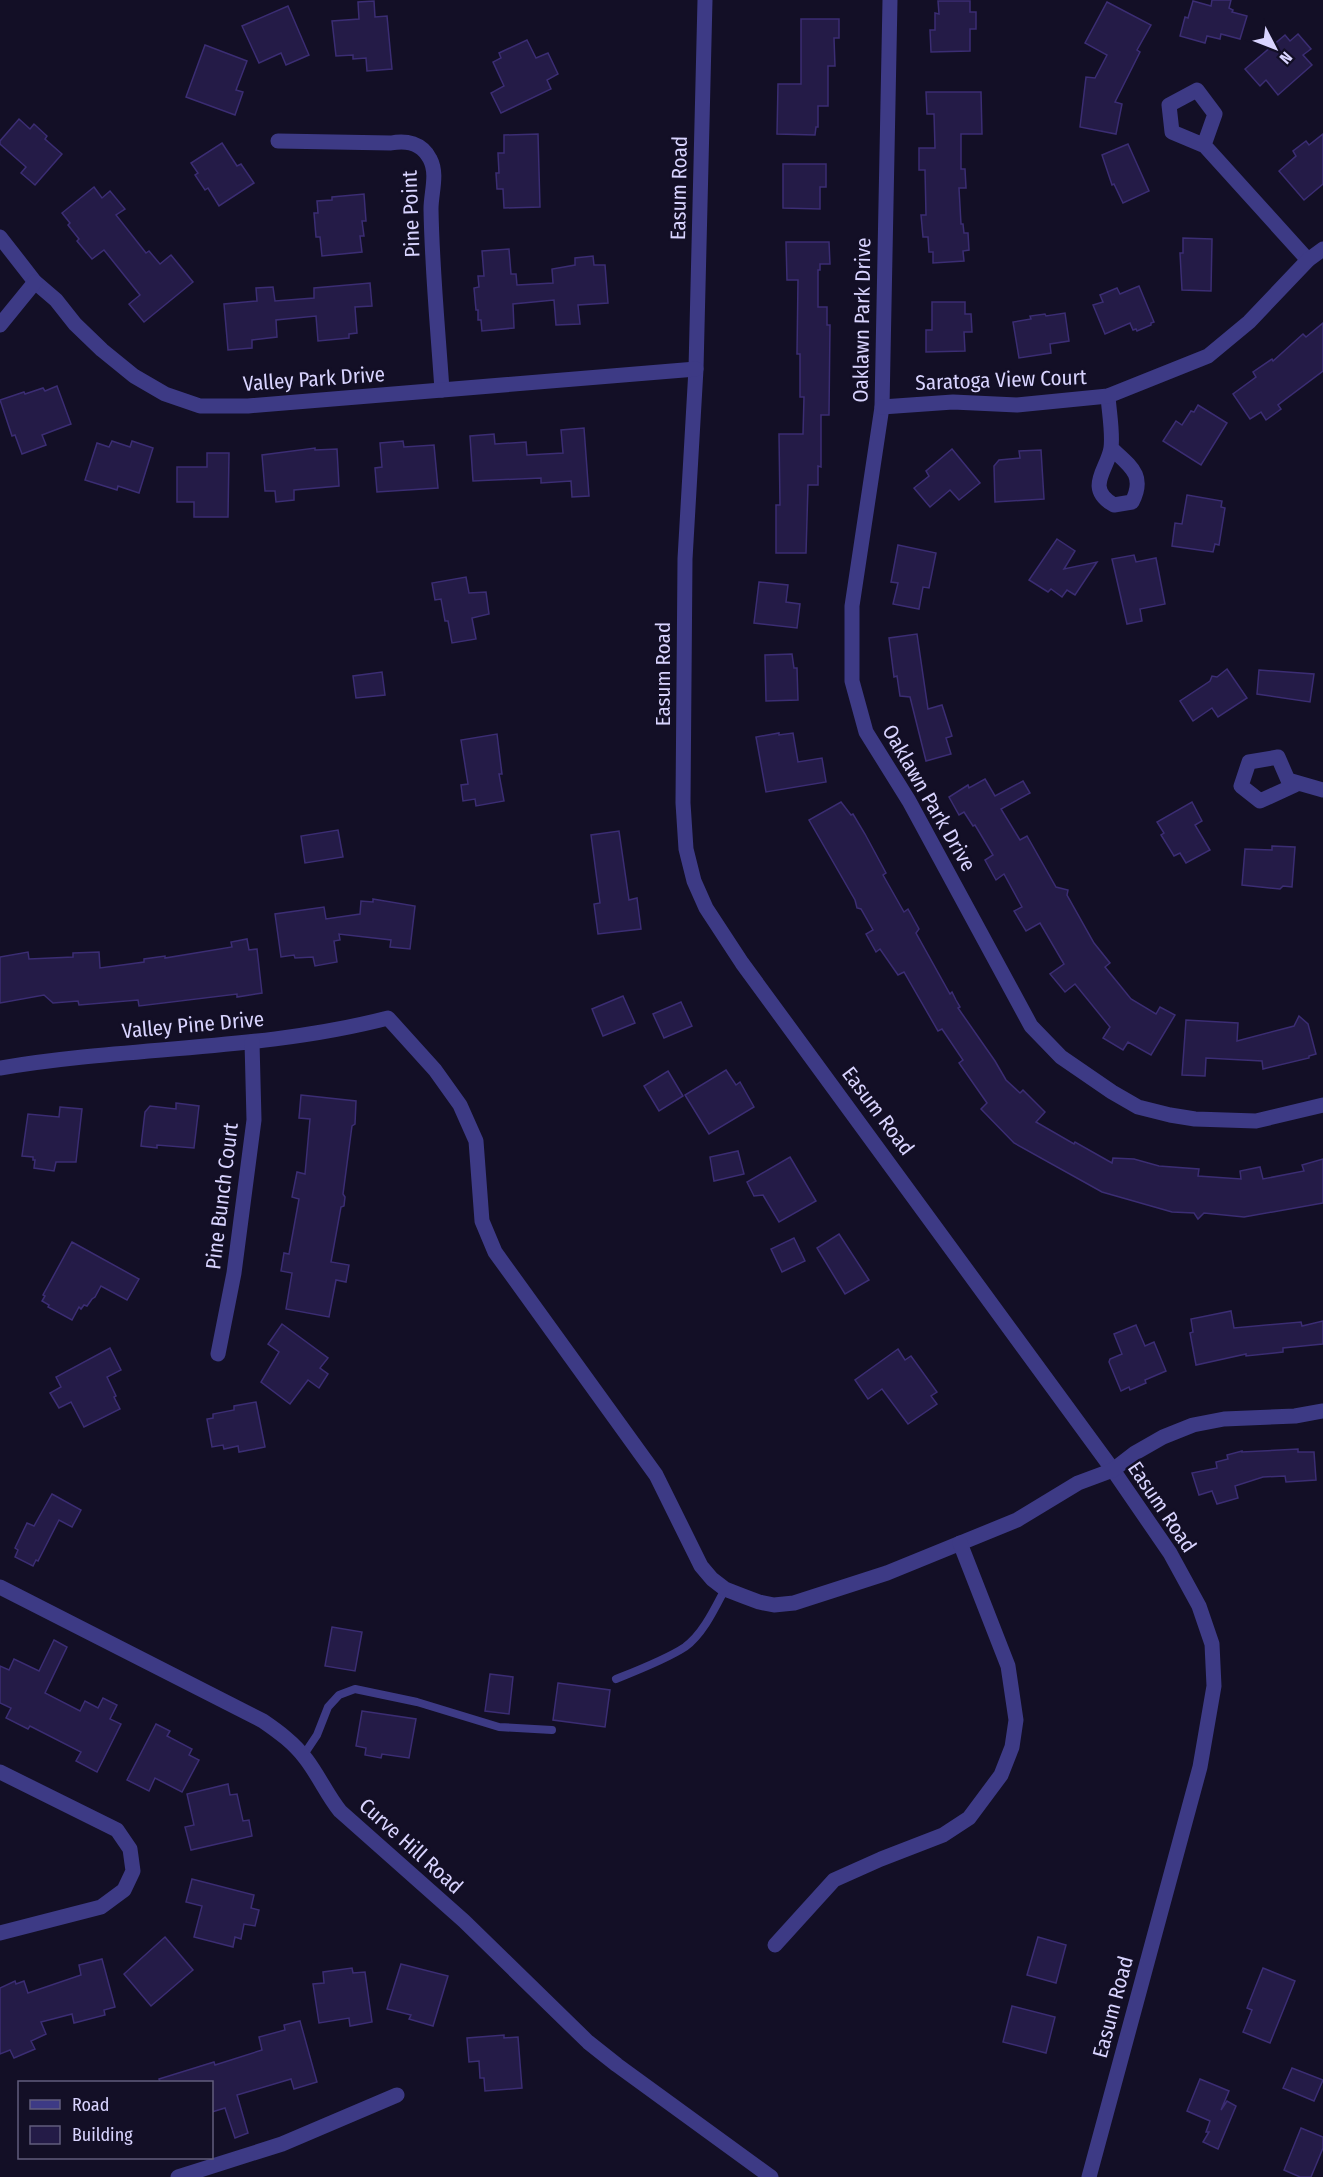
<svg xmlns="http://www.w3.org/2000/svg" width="1323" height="2177" font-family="'Fira Sans Condensed',sans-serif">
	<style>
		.building { fill: #241b47; stroke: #3b2d73; stroke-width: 1.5 }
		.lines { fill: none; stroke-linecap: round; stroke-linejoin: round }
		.service { stroke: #3d3a85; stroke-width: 8 }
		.minor { stroke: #3d3a85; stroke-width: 15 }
		.labels { text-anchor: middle; stroke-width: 5; stroke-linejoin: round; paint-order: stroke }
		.street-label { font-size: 21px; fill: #d9d4ff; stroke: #130f26 }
	</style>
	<rect width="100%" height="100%" fill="#130f26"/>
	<g class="building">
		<polygon points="1212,0 1231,0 1229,8 1233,10 1232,12 1247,16 1240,39 1221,34 1220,39 1207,36 1205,43 1180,36 1185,17 1188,18 1193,1 1211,6"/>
		<polygon points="374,1 375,17 387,16 392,69 367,71 366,58 353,59 353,55 336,56 332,21 359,19 358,2"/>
		<polygon points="938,1 970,1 970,12 976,12 976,29 970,29 970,51 931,52 930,30 935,30 935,13 939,14"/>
		<polygon points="1107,2 1151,25 1137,50 1140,52 1115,102 1122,104 1116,134 1080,127 1086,77 1095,78 1107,55 1085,43"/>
		<polygon points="288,6 309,55 286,65 281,53 259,63 242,26"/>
		<polygon points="801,19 839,19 839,38 834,38 835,66 828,66 828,106 818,106 818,127 816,127 815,135 777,134 778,84 801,84"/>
		<polygon points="1298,34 1311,49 1303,55 1312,65 1278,95 1266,80 1260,86 1245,69 1285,35 1290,41"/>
		<polygon points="527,40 536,58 548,53 558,74 547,80 551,89 501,113 491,93 504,86 493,62 501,58 499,53"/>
		<polygon points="205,45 247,61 236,90 243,92 235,115 186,97"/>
		<polygon points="926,92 981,92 982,134 961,134 961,169 965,169 966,188 959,188 961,224 963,224 964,233 968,233 969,250 963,251 964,261 933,263 933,252 929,252 928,237 923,237 921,215 926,215 925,170 919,170 919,148 935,148 934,114 927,114"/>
		<polygon points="19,119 30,129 34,124 47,136 45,139 62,154 35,185 21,173 26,167 0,144 0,141"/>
		<polygon points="538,134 540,207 504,208 503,189 497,189 496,173 499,173 498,153 504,153 504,135"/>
		<polygon points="1323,134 1323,184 1304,200 1279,171 1296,156 1293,151 1306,141 1309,145"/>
		<polygon points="222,143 237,166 241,164 254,183 219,206 208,188 205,190 195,175 198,173 191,163"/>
		<polygon points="1128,144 1149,191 1123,203 1114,184 1112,185 1102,155"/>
		<polygon points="783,164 826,164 826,187 820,187 820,209 783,208"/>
		<polygon points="94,187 102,198 110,191 125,209 116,215 146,253 149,251 160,264 171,255 193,282 144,322 129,304 140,295 104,250 92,259 77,241 79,239 68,225 70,223 62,213"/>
		<polygon points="364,194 366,221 362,221 364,236 360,236 362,252 322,256 320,237 316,237 314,213 318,213 317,201 332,200 332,197"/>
		<polygon points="1183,238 1212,239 1211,291 1182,290 1180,253 1183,253"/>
		<polygon points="786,242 829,242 830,264 820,264 820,270 818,270 818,307 827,307 827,325 830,325 829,415 821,415 821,467 818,466 818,485 808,485 806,553 776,553 776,505 780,505 779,434 803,434 804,397 800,397 800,354 797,354 798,280 787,280"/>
		<polygon points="509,249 511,274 516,274 517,285 553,283 552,269 575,265 575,258 593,256 594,265 605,265 608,303 578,305 580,324 556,325 554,300 513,304 514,328 482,331 481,320 478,320 478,310 476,310 474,288 479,287 478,276 484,276 482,251"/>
		<polygon points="370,283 372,306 355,307 357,333 349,334 349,338 318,341 316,316 276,320 277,337 252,340 252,348 228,350 224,304 257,301 256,288 273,287 275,301 314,298 314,288"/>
		<polygon points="1139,286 1154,322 1151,323 1151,325 1137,331 1136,329 1133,330 1130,323 1105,334 1093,305 1103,302 1100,295 1117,288 1120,294"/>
		<polygon points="932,302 965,302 965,314 971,314 972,332 964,332 965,351 926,352 926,330 932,330"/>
		<polygon points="1065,313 1069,341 1050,344 1051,353 1019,358 1013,322 1031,319 1030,316 1045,314 1046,316"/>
		<polygon points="1323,323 1323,371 1278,405 1281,409 1266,420 1261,412 1250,419 1233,394 1256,377 1253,372 1272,359 1273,361 1303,334 1306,337"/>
		<polygon points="57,386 71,424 42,435 46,445 22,454 15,435 12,436 0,400 24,392 25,394 43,388 45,391"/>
		<polygon points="1198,405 1227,423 1201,465 1163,441 1176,421 1182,425 1191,411 1194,412"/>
		<polygon points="584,428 589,496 572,497 571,481 541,483 541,478 473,481 470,436 494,434 495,444 526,442 527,455 563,453 561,430"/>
		<polygon points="112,441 130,447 132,441 153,448 139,493 118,486 117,490 85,480 97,443 109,447"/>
		<polygon points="403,441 404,447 434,445 438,488 377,492 375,468 382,467 380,443"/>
		<polygon points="315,448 315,450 337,449 339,486 294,490 294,500 276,502 275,491 265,491 262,455"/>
		<polygon points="952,449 980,483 959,500 950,490 930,507 914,488 929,476 926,471"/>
		<polygon points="1041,450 1044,499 995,502 994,466 999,460 1020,458 1019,451"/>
		<polygon points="207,453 229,453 228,517 194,517 194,502 177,502 177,467 207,467"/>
		<polygon points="1187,495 1222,501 1221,507 1225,508 1219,545 1215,544 1213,552 1172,546 1175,523 1182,524"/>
		<polygon points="1057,539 1075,551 1064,569 1097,562 1075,595 1067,590 1062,597 1051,589 1048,592 1029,580"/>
		<polygon points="898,545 936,553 929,588 923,587 919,609 893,604 898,583 891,582"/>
		<polygon points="1134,555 1136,562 1156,558 1165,604 1140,609 1142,621 1127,624 1112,559"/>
		<polygon points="466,577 469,593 486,592 489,614 472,618 476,639 452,643 448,621 445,621 441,599 435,600 432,583"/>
		<polygon points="759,582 788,585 786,602 800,604 797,628 754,623"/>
		<polygon points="917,634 928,709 942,705 952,736 946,738 951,754 926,761 910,697 900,696 897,676 894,677 889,638"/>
		<polygon points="792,654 794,668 797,668 798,700 766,701 765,655"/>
		<polygon points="1227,669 1247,698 1218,717 1212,708 1193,721 1180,701 1210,681 1212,676 1217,677"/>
		<polygon points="1259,670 1314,674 1310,702 1257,694"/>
		<polygon points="382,672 385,695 356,698 353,676"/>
		<polygon points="779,733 779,735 793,733 798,762 822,758 826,782 766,792 756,737"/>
		<polygon points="497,734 502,774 499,774 504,801 476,806 475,799 463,801 461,785 468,784 461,740"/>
		<polygon points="985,779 995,796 1023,781 1030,793 1001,809 1020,840 1027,836 1056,887 1068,890 1067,895 1094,943 1110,963 1105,967 1131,999 1156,1014 1160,1007 1175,1015 1151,1055 1128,1042 1123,1050 1103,1038 1110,1027 1075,984 1065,992 1050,974 1064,964 1040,923 1026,931 1014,911 1022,907 1004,874 996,880 985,860 993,855 975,825 973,826 964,812 959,815 949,797 968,785 969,788"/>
		<polygon points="841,802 851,815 853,814 865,834 886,873 883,875 904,912 908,909 919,929 916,933 950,994 952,992 956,1000 960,1007 958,1008 995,1061 1006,1080 1020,1093 1023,1090 1045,1112 1036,1122 1074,1144 1075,1142 1112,1163 1113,1158 1134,1159 1159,1166 1199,1169 1198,1176 1241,1179 1240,1171 1260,1167 1263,1179 1304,1171 1302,1165 1323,1159 1323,1203 1244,1217 1204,1213 1198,1219 1194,1213 1172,1212 1102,1192 1014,1143 981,1109 987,1103 959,1063 963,1060 942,1029 938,1031 904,972 898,975 880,949 876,952 866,934 873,930 861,909 857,908 855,900 809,820"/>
		<polygon points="1192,802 1202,821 1195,825 1210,850 1186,863 1180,853 1174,856 1161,835 1164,833 1157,822"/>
		<polygon points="338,830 343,857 305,863 301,836"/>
		<polygon points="619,831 629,900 637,898 641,929 598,934 594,904 600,903 591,835"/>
		<polygon points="1272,846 1295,847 1292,887 1283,886 1280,889 1242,885 1245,849 1272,850"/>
		<polygon points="373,899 415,906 410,949 390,947 391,940 339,934 340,940 334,941 337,962 315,966 313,957 295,958 294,955 281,957 275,914 324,907 326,919 360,914 361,901 373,902"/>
		<polygon points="247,939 249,950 257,949 262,993 237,997 237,994 139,1006 138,1000 79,1005 78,1001 53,1003 44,995 0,1003 0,957 28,952 29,959 73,957 73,953 99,952 100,968 144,962 144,959 165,956 165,958 232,947 231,942"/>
		<polygon points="623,996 635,1023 603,1036 592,1009"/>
		<polygon points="681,1002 692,1026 664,1038 653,1014"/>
		<polygon points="1299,1016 1308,1024 1316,1054 1309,1056 1309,1058 1263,1069 1262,1061 1206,1058 1205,1076 1182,1075 1186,1020 1238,1023 1237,1041 1294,1026"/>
		<polygon points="726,1070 736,1085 740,1082 754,1107 709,1134 685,1095"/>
		<polygon points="668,1071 683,1096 659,1111 644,1086"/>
		<polygon points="301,1095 356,1101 355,1124 352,1126 343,1194 345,1197 344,1206 341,1207 331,1262 349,1265 346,1282 336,1280 329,1317 286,1309 292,1273 281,1271 284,1253 289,1254 299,1199 292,1197 297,1172 305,1174 310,1119 299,1118"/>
		<polygon points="176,1103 199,1106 194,1148 157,1145 157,1148 141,1146 145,1112 150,1106 176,1109"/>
		<polygon points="60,1107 82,1109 76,1162 56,1162 54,1171 34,1168 35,1160 33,1160 33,1157 22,1156 28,1114 59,1117"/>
		<polygon points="738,1151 744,1174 714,1181 710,1157"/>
		<polygon points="790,1157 816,1201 779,1222 763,1195 754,1196 747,1182"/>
		<polygon points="839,1234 869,1280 845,1294 817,1248"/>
		<polygon points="794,1238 805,1261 782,1272 771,1249"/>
		<polygon points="72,1242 139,1279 127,1300 101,1286 95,1297 92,1299 87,1306 84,1305 81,1309 79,1307 72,1320 48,1307 49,1305 42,1301 45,1296 43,1295"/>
		<polygon points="1231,1311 1234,1328 1301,1322 1302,1326 1323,1321 1323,1344 1283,1348 1283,1352 1246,1356 1246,1354 1196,1365 1190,1333 1193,1332 1191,1319"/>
		<polygon points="282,1324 328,1358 320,1368 328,1374 319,1388 308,1380 290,1404 261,1382 279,1352 268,1344"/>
		<polygon points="1136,1325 1145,1346 1154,1342 1166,1371 1145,1380 1146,1383 1130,1390 1129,1387 1121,1391 1109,1362 1110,1359 1122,1354 1114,1334"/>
		<polygon points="110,1348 121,1370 107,1377 116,1396 114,1397 120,1409 84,1427 71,1402 59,1408 50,1393 61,1387 56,1377"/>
		<polygon points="898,1349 905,1360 911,1356 937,1392 931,1396 937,1404 908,1424 882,1389 868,1399 855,1380"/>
		<polygon points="256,1402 265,1447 239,1452 238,1446 224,1449 223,1445 212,1447 207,1419 213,1418 213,1414 234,1410 234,1406"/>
		<polygon points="1298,1449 1298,1452 1314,1452 1316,1480 1286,1482 1285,1476 1263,1477 1235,1486 1238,1498 1217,1504 1212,1491 1199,1495 1192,1473 1217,1468 1216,1462 1228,1459 1227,1455 1242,1451 1242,1452"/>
		<polygon points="52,1494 81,1510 72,1527 59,1520 38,1561 36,1560 33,1566 15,1557 18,1550 15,1548 27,1523 34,1526"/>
		<polygon points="332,1627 362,1632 355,1671 325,1666"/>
		<polygon points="54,1640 67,1647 45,1693 80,1711 85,1701 98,1708 103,1698 117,1705 110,1719 121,1724 97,1772 76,1761 81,1752 30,1726 28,1729 6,1718 11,1708 0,1703 0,1666 9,1670 14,1659 39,1671"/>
		<polygon points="490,1674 513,1677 509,1714 485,1711"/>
		<polygon points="558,1683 610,1690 605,1727 553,1720"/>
		<polygon points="362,1711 416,1719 409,1758 382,1754 381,1758 365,1755 366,1748 356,1746"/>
		<polygon points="156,1724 170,1731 167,1736 192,1749 189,1755 199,1760 182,1792 155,1778 149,1791 127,1780"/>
		<polygon points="228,1784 230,1795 237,1794 243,1821 249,1820 252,1836 191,1850 185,1827 194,1825 187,1794"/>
		<polygon points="192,1879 254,1895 251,1908 259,1910 255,1926 244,1924 241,1939 235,1937 233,1947 194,1937 202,1906 186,1902"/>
		<polygon points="165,1937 193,1970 151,2006 124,1974"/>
		<polygon points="1038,1937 1066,1945 1056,1983 1027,1975"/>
		<polygon points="102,1959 115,2007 104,2010 105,2015 74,2023 72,2014 41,2022 46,2034 31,2041 35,2049 14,2058 10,2050 0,2054 0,1988 15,1981 16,1984 24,1981 28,1993 81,1975 79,1965"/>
		<polygon points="401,1964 448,1976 433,2026 409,2019 411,2015 387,2009"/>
		<polygon points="352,1968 353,1973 365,1972 372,2022 350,2026 349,2018 319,2023 313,1984 324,1983 323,1972"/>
		<polygon points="1263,1968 1295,1981 1270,2043 1243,2032 1252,2010 1247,2008"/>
		<polygon points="1012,2006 1055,2017 1046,2053 1003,2042"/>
		<polygon points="300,2021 317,2082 294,2089 291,2079 237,2095 248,2133 235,2138 225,2108 212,2112 212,2082 160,2082 159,2079 214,2062 215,2065 262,2050 259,2037 285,2030 284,2025"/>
		<polygon points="504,2035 504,2038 518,2037 522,2088 485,2091 484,2078 480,2078 479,2061 469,2062 467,2038"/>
		<polygon points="1292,2068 1323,2080 1314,2101 1283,2088"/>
		<polygon points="1200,2079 1229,2091 1221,2110 1227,2101 1236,2106 1218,2149 1203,2142 1209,2132 1206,2132 1210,2121 1187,2111"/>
		<polygon points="1301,2128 1323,2137 1323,2148 1311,2177 1300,2177 1284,2170"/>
	</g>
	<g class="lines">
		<g class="service">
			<path d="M616,1679C636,1671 667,1659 685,1647C703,1634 715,1608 725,1589"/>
			<polyline points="303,1756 317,1735 328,1707 339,1695 355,1689 417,1702 499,1727 552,1730"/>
		</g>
		<g class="minor">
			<polyline points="705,0 696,369 685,559 683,803 686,849 694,881 706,908 742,963 1113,1470 1170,1553 1199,1606 1212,1644 1214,1686 1200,1767 1089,2177"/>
			<polyline points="890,0 882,407 852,606 852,681 866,732 909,801 1031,1026 1061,1057 1112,1092 1138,1107 1170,1115 1195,1119 1256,1121 1323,1105"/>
			<path d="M278,141L391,143C406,140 422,143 430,159C438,174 431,193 431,209C432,270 438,330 442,390"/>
			<polyline points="1203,145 1172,132 1169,105 1197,90 1215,114 1204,145 1308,260"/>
			<polyline points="0,237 35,282 56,300 75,324 102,350 134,376 165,394 200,406 248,406 696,369"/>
			<polyline points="0,325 35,282"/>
			<path d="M1108,396C1109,412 1113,432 1111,448C1108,469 1084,488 1114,505L1132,502C1146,475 1130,466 1111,448"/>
			<polyline points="882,407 953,402 1017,405 1108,396 1208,356 1249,322 1308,260 1323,249"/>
			<polyline points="1295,785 1260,801 1241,786 1249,762 1278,757 1288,780 1323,790"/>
			<path d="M0,1068C129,1046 261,1051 388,1018L435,1070L460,1105L476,1141L482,1221L495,1252L656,1475L701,1566L712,1579L725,1589L743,1596L759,1602L774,1605L794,1603L887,1573L1017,1520L1078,1483L1113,1470L1135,1453L1163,1437L1193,1425L1224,1419L1295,1416L1323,1411"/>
			<polyline points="218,1354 234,1273 254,1120 252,1042"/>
			<path d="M0,1587L263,1721C279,1732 294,1743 306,1759C319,1776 327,1795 340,1811L464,1921L588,2042L617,2065L771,2177"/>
			<polyline points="0,1772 117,1830 130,1849 133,1871 124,1890 101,1907 0,1933"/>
			<polyline points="775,1945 834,1880 881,1859 943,1835 969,1818 1001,1775 1012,1747 1016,1720 1008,1666 960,1543"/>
			<polyline points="178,2177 282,2144 397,2095"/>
		</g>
	</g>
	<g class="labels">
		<g class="street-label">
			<text transform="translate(679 188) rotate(-89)" y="7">Easum Road</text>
			<text transform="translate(411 214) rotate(-92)" y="7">Pine Point</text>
			<text transform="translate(862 320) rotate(-89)" y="7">Oaklawn Park Drive</text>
			<text transform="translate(314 379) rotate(-4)" y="7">Valley Park Drive</text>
			<text transform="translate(1001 380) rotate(-2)" y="7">Saratoga View Court</text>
			<text transform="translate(663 674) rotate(-90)" y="7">Easum Road</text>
			<text transform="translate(929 798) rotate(60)" y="7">Oaklawn Park Drive</text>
			<text transform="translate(193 1025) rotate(-5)" y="7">Valley Pine Drive</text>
			<text transform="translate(878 1111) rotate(53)" y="7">Easum Road</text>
			<text transform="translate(222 1196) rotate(-83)" y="7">Pine Bunch Court</text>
			<text transform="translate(1162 1507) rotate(56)" y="7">Easum Road</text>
			<text transform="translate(411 1846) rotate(42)" y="7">Curve Hill Road</text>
			<text transform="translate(1113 2007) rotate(-75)" y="7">Easum Road</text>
		</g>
	</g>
	<rect x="18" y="2081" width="195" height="78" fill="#130f26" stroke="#625e7d" stroke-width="1.5"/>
	<rect x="30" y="2100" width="30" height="9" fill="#3d3a85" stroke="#625e7d" stroke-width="1.5"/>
	<text x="72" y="2111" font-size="18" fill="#d9d4ff">Road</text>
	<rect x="30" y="2126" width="30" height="18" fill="#241b47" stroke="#625e7d" stroke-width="1.5"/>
	<text x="72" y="2141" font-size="18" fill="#d9d4ff">Building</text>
	<g transform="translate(1275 48) rotate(132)" stroke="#130f26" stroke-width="4.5" paint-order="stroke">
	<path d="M0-4.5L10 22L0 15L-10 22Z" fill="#d9d4ff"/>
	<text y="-9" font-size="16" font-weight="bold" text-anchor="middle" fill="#d9d4ff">N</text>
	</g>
</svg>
